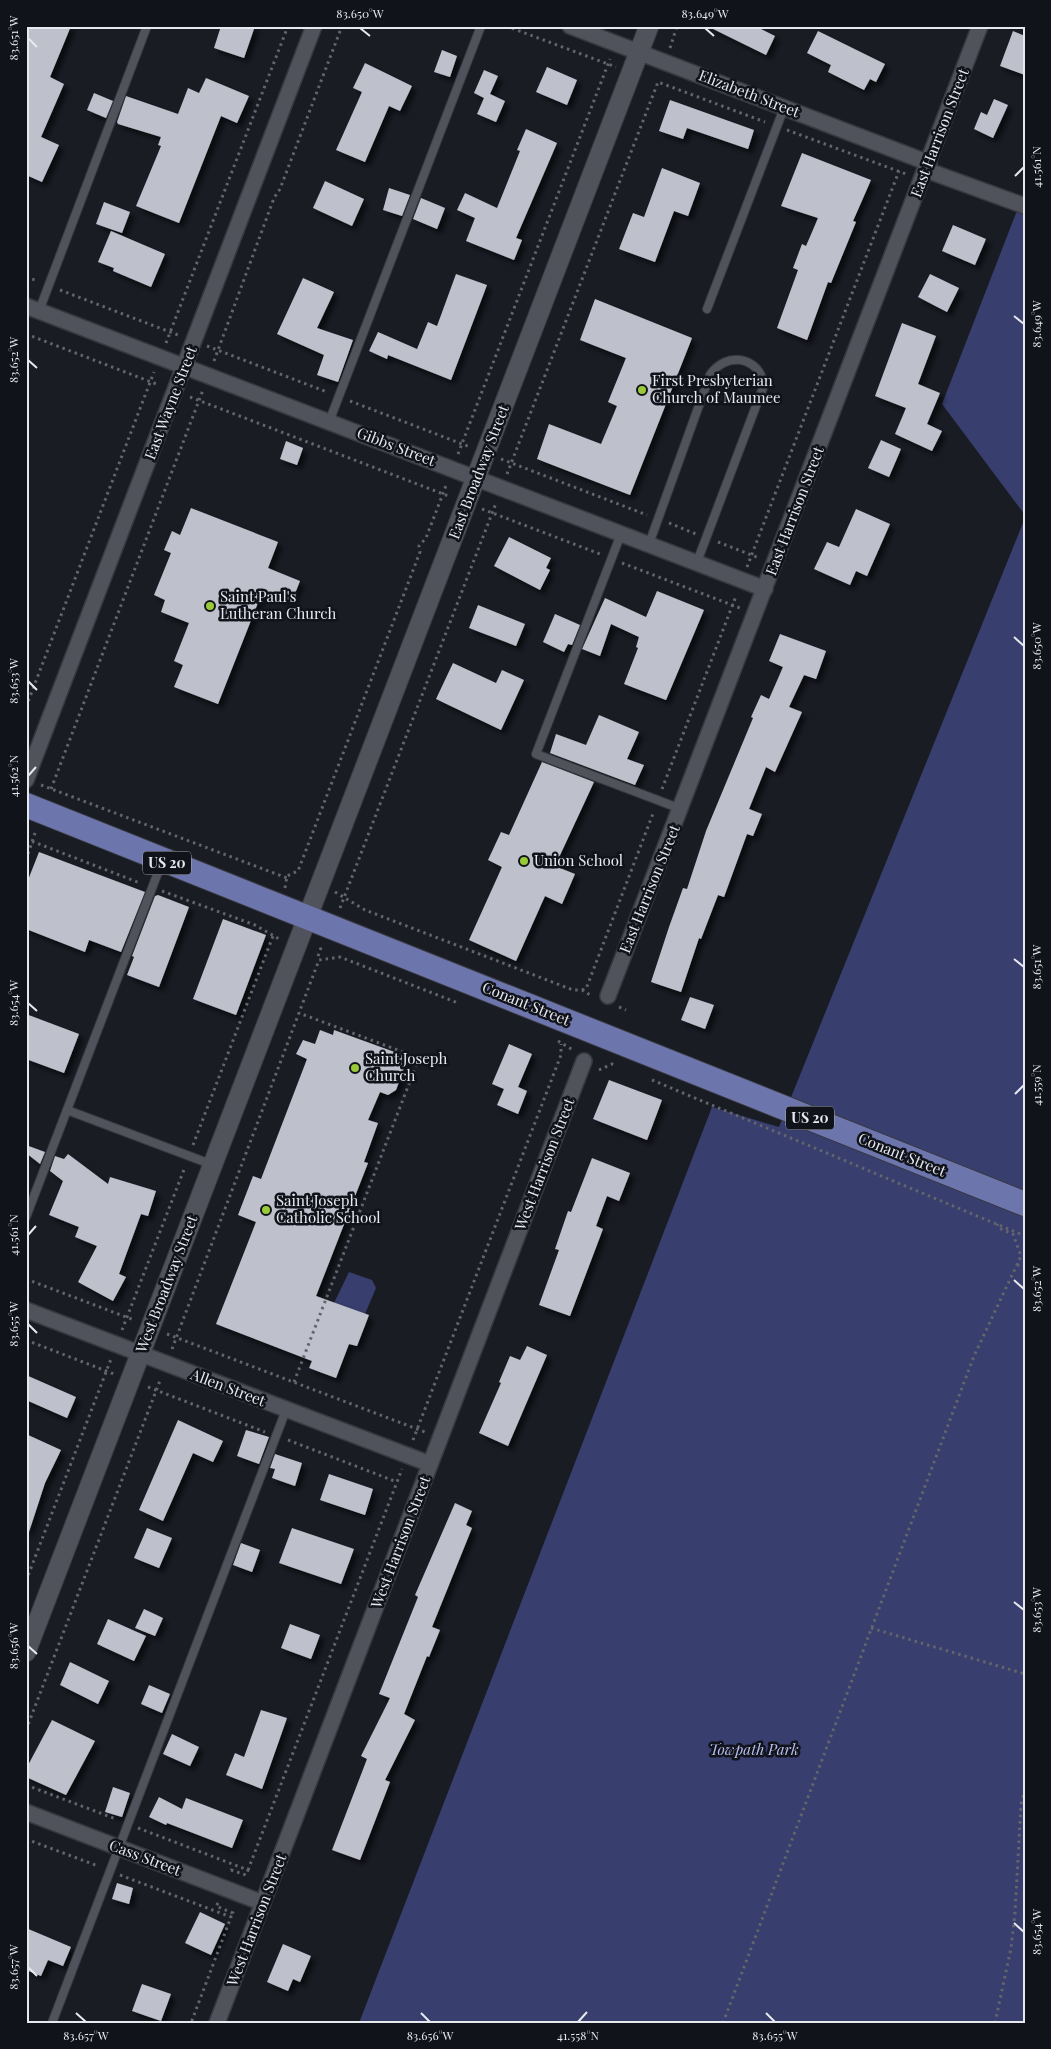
<svg xmlns="http://www.w3.org/2000/svg" width="1051" height="2049" font-family="'Playfair Display',serif">
	<style>
		.green { fill: #383e6d }
		.building { fill: #bec1cc; filter: url(#shadow) }
		.lines { fill: none; stroke-linecap: round; stroke-linejoin: round }
		.service-casing { stroke: #38383f; stroke-width: 10 }
		.minor-casing { stroke: #38383f; stroke-width: 18 }
		.tertiary-casing { stroke: #38383f; stroke-width: 21 }
		.primary-casing { stroke: #38383f; stroke-width: 26 }
		.path { stroke: #63656c; stroke-width: 3; stroke-dasharray: 2.5 4; stroke-linecap: butt }
		.service { stroke: #50525c; stroke-width: 8 }
		.minor { stroke: #50525c; stroke-width: 15 }
		.tertiary { stroke: #50525c; stroke-width: 19 }
		.primary { stroke: #6d75ad; stroke-width: 24 }
		.ticks { fill: none; stroke: #e8e9ef; stroke-width: 2 }
		.poi-dot { fill: #98cb37; stroke: #11131b; stroke-width: 2 }
		.labels { text-anchor: middle; stroke-width: 5; stroke-linejoin: round; paint-order: stroke }
		.shield { fill: #11131b; stroke: #a8a9af; stroke-width: 1 }
		.shield-label { font-size: 14px; font-weight: bold; fill: #e8e9ef }
		.street-label { font-size: 15px; fill: #e8e9ef; stroke: #11131b }
		.poi-label { font-size: 15px; fill: #e8e9ef; stroke: #11131b; text-anchor: start }
		.park-label { font-size: 15px; font-style: italic; fill: #b7c0f2; stroke: #11131b }
		.neatline { fill: none; stroke: #e8e9ef; stroke-width: 2 }
		.ticks-label { font-size: 12px; text-anchor: middle; fill: #e8e9ef }
	</style>
	<defs>
		<filter id="shadow"><feDropShadow dx="4.5" dy="4.5" stdDeviation="2.5" flood-color="#0009"/></filter>
	</defs>
	<rect width="100%" height="100%" fill="#1a1c24"/>
	<g class="green">
		<polygon points="1025,190 1025,515 942,404"/>
		<polygon points="1025,518 1025,2023 359,2023 712,1107 779,1127"/>
		<polygon points="349,1272 372,1280 376,1288 365,1314 334,1303"/>
	</g>
	<g class="building">
		<polygon points="26,26 71,26 50,77 64,84 41,137 59,145 42,182 26,175"/>
		<polygon points="221,26 255,26 244,58 214,48"/>
		<polygon points="707,26 755,26 775,36 766,55"/>
		<polygon points="818,31 885,64 876,82 870,79 864,90 828,72 831,65 807,53"/>
		<polygon points="1013,31 1025,36 1025,75 1000,66"/>
		<polygon points="442,50 457,56 450,77 434,72"/>
		<polygon points="365,63 412,86 400,111 389,106 365,162 336,150 362,92 353,88"/>
		<polygon points="547,67 577,80 567,105 536,92"/>
		<polygon points="484,70 498,76 490,94 505,101 496,122 477,114 484,98 474,93"/>
		<polygon points="206,78 249,96 237,123 221,116 179,223 136,206 161,146 158,145 161,137 118,124 117,122 126,96 178,114 188,88 199,93"/>
		<polygon points="94,93 113,101 106,118 87,110"/>
		<polygon points="994,99 1008,105 993,138 974,129 981,112 987,115"/>
		<polygon points="670,100 754,130 748,149 687,128 683,139 659,131"/>
		<polygon points="526,129 557,143 516,238 522,240 514,260 466,241 475,218 457,210 465,193 497,208 520,151 517,150"/>
		<polygon points="802,153 871,180 853,221 856,222 831,283 828,282 807,340 777,328 798,270 793,268 802,244 806,246 818,218 781,206"/>
		<polygon points="662,168 700,183 688,216 674,211 655,262 619,249 633,213 644,217"/>
		<polygon points="325,181 364,199 352,226 313,208"/>
		<polygon points="389,188 410,195 402,216 383,210"/>
		<polygon points="421,198 445,208 437,229 413,219"/>
		<polygon points="104,202 130,212 122,233 96,224"/>
		<polygon points="953,225 986,239 975,265 942,251"/>
		<polygon points="111,231 165,254 151,287 113,271 114,268 98,262"/>
		<polygon points="456,274 487,285 451,380 388,355 387,359 369,351 378,332 417,349 428,322 437,326"/>
		<polygon points="930,274 959,288 947,312 918,297"/>
		<polygon points="303,278 334,292 317,328 353,340 338,382 317,375 324,355 277,334"/>
		<polygon points="595,299 692,338 630,495 537,459 549,424 601,444 617,406 608,402 626,358 580,340"/>
		<polygon points="902,323 936,336 918,384 940,393 927,424 942,431 932,451 895,434 906,408 875,396"/>
		<polygon points="881,440 901,449 889,477 868,468"/>
		<polygon points="286,441 303,448 297,465 280,459"/>
		<polygon points="191,508 278,542 268,568 300,581 292,601 263,590 218,704 174,687 183,665 174,661 189,623 161,612 165,600 154,595 171,553 164,550 172,531 180,535"/>
		<polygon points="856,509 890,524 867,576 856,571 850,585 814,569 827,542 839,547"/>
		<polygon points="509,537 551,558 546,568 550,570 540,590 494,566"/>
		<polygon points="657,591 704,610 666,700 624,684 638,648 636,647 639,637 611,624 600,656 582,649 605,598 646,617"/>
		<polygon points="478,605 525,624 516,646 469,628"/>
		<polygon points="555,614 580,625 572,645 568,644 564,652 543,642"/>
		<polygon points="780,634 826,651 816,679 804,675 789,707 802,712 775,772 766,767 749,809 762,814 753,836 747,834 724,897 718,895 701,939 699,938 681,992 651,982 669,927 683,888 687,889 706,831 753,718 751,717 761,695 769,699 783,667 769,661"/>
		<polygon points="453,663 496,683 502,670 524,680 501,730 436,699"/>
		<polygon points="599,715 639,732 627,759 644,765 635,785 550,753 556,734 586,745"/>
		<polygon points="542,762 594,782 555,866 575,874 562,904 545,896 516,961 469,940 502,867 488,860 501,832 509,835"/>
		<polygon points="39,852 145,892 121,952 89,940 85,952 26,929 26,885"/>
		<polygon points="158,895 189,907 159,987 127,975 134,957 132,956 155,896"/>
		<polygon points="223,919 266,935 236,1015 193,999"/>
		<polygon points="690,997 714,1005 705,1029 681,1020"/>
		<polygon points="26,1014 79,1034 64,1073 26,1059"/>
		<polygon points="320,1030 333,1035 334,1030 389,1050 403,1055 401,1061 406,1063 396,1090 388,1095 380,1092 368,1120 378,1123 364,1162 368,1163 316,1296 369,1315 357,1346 349,1344 336,1378 309,1368 312,1361 216,1324 256,1222 238,1215 253,1176 261,1179 307,1059 296,1054 303,1040 315,1044"/>
		<polygon points="509,1044 532,1054 518,1087 527,1091 518,1114 497,1105 504,1089 492,1084"/>
		<polygon points="609,1080 662,1100 647,1140 593,1119"/>
		<polygon points="26,1145 45,1152 40,1164 26,1153"/>
		<polygon points="68,1154 108,1184 110,1177 156,1191 148,1216 141,1214 119,1274 126,1277 113,1301 78,1282 97,1246 75,1237 79,1227 49,1215 63,1181 50,1171 55,1156 64,1159"/>
		<polygon points="592,1158 630,1173 619,1201 607,1196 596,1226 603,1229 570,1316 539,1305 559,1250 555,1249 568,1211 571,1212"/>
		<polygon points="527,1346 547,1355 508,1446 479,1433 501,1383 499,1382 510,1356 520,1360"/>
		<polygon points="26,1375 76,1397 67,1418 26,1400"/>
		<polygon points="178,1420 223,1441 213,1462 193,1453 163,1521 139,1510"/>
		<polygon points="246,1430 269,1437 259,1464 237,1456"/>
		<polygon points="26,1434 61,1450 45,1483 29,1532 26,1531"/>
		<polygon points="275,1454 302,1463 295,1486 272,1478 275,1469 270,1468"/>
		<polygon points="329,1474 373,1489 365,1515 320,1500"/>
		<polygon points="455,1503 472,1511 466,1525 472,1528 432,1627 440,1630 429,1657 427,1656 404,1714 415,1720 385,1780 390,1782 360,1860 332,1850 367,1759 361,1756 390,1698 379,1694 418,1597 415,1595"/>
		<polygon points="147,1528 172,1538 159,1568 134,1558"/>
		<polygon points="292,1528 354,1549 341,1584 279,1563"/>
		<polygon points="241,1543 260,1550 252,1572 233,1565"/>
		<polygon points="144,1609 163,1618 155,1636 135,1628"/>
		<polygon points="108,1619 146,1636 134,1661 97,1644"/>
		<polygon points="290,1624 320,1635 311,1659 281,1648"/>
		<polygon points="70,1662 109,1681 98,1704 60,1685"/>
		<polygon points="149,1685 170,1694 162,1713 141,1704"/>
		<polygon points="261,1710 287,1718 262,1789 226,1775 235,1753 244,1757"/>
		<polygon points="52,1720 95,1741 66,1795 26,1777 26,1769"/>
		<polygon points="172,1734 199,1747 190,1766 163,1754"/>
		<polygon points="113,1787 130,1793 122,1817 105,1812"/>
		<polygon points="159,1797 182,1809 186,1798 243,1820 232,1848 167,1823 166,1825 149,1817"/>
		<polygon points="117,1883 133,1888 129,1904 112,1899"/>
		<polygon points="200,1912 225,1924 211,1955 185,1943"/>
		<polygon points="26,1928 71,1947 63,1966 48,1960 41,1976 26,1970"/>
		<polygon points="283,1944 311,1956 300,1982 293,1979 288,1991 267,1982"/>
		<polygon points="142,1984 171,1994 161,2021 132,2011"/>
	</g>
	<g class="lines">
		<g class="service-casing">
			<g id="service">
				<polyline points="707,309 784,108"/>
				<polyline points="39,311 147,26"/>
				<polyline points="329,422 481,26"/>
				<polyline points="621,534 536,754 681,809"/>
				<path d="M649,544L710,375C726,351 759,356 764,385L697,562"/>
				<polyline points="67,1110 213,1165"/>
				<polyline points="26,1217 162,862"/>
				<polyline points="52,2023 286,1410"/>
			</g>
		</g>
		<g class="minor-casing">
			<g id="minor">
				<polyline points="570,26 929,163"/>
				<polyline points="926,170 1025,206"/>
				<polyline points="26,306 765,589"/>
				<polyline points="26,780 314,26"/>
				<polyline points="608,996 980,26"/>
				<polyline points="26,1310 430,1464"/>
				<polyline points="26,1812 263,1903"/>
				<polyline points="217,2023 584,1061"/>
			</g>
		</g>
		<g class="tertiary-casing">
			<polyline id="tertiary" points="26,1652 649,26"/>
		</g>
		<g class="primary-casing">
			<polyline id="primary" points="26,805 1025,1204"/>
		</g>
		<g class="path">
			<polyline points="506,26 616,67"/>
			<polyline points="670,48 677,26"/>
			<polyline points="787,130 906,174"/>
			<polyline points="26,277 38,281"/>
			<polyline points="60,290 178,335"/>
			<polyline points="26,334 159,385"/>
			<polyline points="166,343 288,26"/>
			<polyline points="207,346 327,392"/>
			<polyline points="214,361 274,198 280,189 342,26"/>
			<polyline points="190,397 451,497"/>
			<polyline points="350,401 470,447"/>
			<polyline points="458,454 610,59"/>
			<polyline points="501,459 647,515"/>
			<polyline points="507,474 658,82 765,122"/>
			<polyline points="482,509 600,554"/>
			<polyline points="669,523 696,534"/>
			<polyline points="718,542 759,558"/>
			<polyline points="622,563 740,608"/>
			<polyline points="747,567 899,171"/>
			<polyline points="26,707 154,372"/>
			<polyline points="41,785 287,878"/>
			<polyline points="51,789 203,390"/>
			<polyline points="662,789 736,596"/>
			<polyline points="26,839 140,883"/>
			<polyline points="26,860 36,830"/>
			<polyline points="285,888 287,876 298,871 420,552 419,546 426,538 447,483"/>
			<polyline points="162,891 255,925 281,940"/>
			<polyline points="335,892 365,910 573,990 582,990 592,996"/>
			<polyline points="340,908 496,503"/>
			<polyline points="318,956 322,945"/>
			<polyline points="582,990 586,989 654,811"/>
			<polyline points="619,1007 626,1010"/>
			<polyline points="558,1041 573,1050"/>
			<polyline points="599,1070 612,1064 616,1065"/>
			<polyline points="652,1080 1025,1236"/>
			<polyline points="193,1145 273,936"/>
			<polyline points="1017,1265 1025,1266"/>
			<polyline points="26,1279 134,1320"/>
			<polyline points="122,1330 185,1167"/>
			<polyline points="167,1334 425,1432"/>
			<polyline points="26,1340 114,1374"/>
			<polyline points="172,1349 319,960 340,957 458,1003"/>
			<polyline points="294,1382 419,1058 299,1013"/>
			<polyline points="148,1387 265,1432"/>
			<polyline points="288,1440 397,1482"/>
			<polyline points="413,1440 561,1055 561,1044"/>
			<polyline points="26,1581 111,1359"/>
			<polyline points="871,1628 1025,1674"/>
			<polyline points="26,1730 161,1378"/>
			<polyline points="26,1785 116,1819"/>
			<polyline points="138,1828 248,1870 246,1875 231,1870 229,1873"/>
			<polyline points="26,1839 98,1866"/>
			<polyline points="248,1870 402,1469"/>
			<polyline points="120,1875 231,1917 191,2023"/>
			<polyline points="218,1903 216,1906 233,1913 231,1917"/>
			<polyline points="723,2023 974,1356 1021,1256 1013,1234 999,1228 997,1224"/>
			<polyline points="995,2023 1011,1948 1015,1913 1021,1804 1025,1790"/>
		</g>
		<use href="#service" class="service"/>
		<use href="#minor" class="minor"/>
		<use href="#tertiary" class="tertiary"/>
		<use href="#primary" class="primary"/>
	</g>
	<path class="ticks" d="M360,28L370,36M705,28L714,36M28,38L37,47M1015,176L1024,167M1014,316L1024,324M28,360L37,368M1014,637L1024,646M28,681L37,690M28,776L36,767M1014,959L1024,967M28,1003L37,1011M1015,1094L1024,1085M28,1235L36,1226M1014,1280L1024,1289M28,1324L37,1333M1014,1602L1024,1610M28,1646L37,1654M1014,1923L1024,1932M28,1967L37,1976M76,2013L86,2022M421,2013L430,2022M766,2013L775,2022M578,2022L587,2012"/>
	<g class="poi-dot">
		<circle cx="642" cy="390" r="5"/>
		<circle cx="210" cy="606" r="5"/>
		<circle cx="524" cy="861" r="5"/>
		<circle cx="355" cy="1068" r="5"/>
		<circle cx="266" cy="1210" r="5"/>
	</g>
	<g class="labels">
		<g class="shield">
			<rect x="143" y="851.5" width="48" height="23" rx="4"/>
			<rect x="786" y="1106.5" width="48" height="23" rx="4"/>
		</g>
		<g class="shield-label">
			<text x="167" y="868">US 20</text>
			<text x="810" y="1123">US 20</text>
		</g>
		<g class="street-label">
			<text transform="translate(749 94) rotate(21)" y="5">Elizabeth Street</text>
			<text transform="translate(940 133) rotate(-69)" y="5">East Harrison Street</text>
			<text transform="translate(171 403) rotate(-69)" y="5">East Wayne Street</text>
			<text transform="translate(396 447) rotate(21)" y="5">Gibbs Street</text>
			<text transform="translate(479 472) rotate(-69)" y="5">East Broadway Street</text>
			<text transform="translate(795 511) rotate(-69)" y="5">East Harrison Street</text>
			<text transform="translate(650 889) rotate(-68)" y="5">East Harrison Street</text>
			<text transform="translate(526 1004) rotate(22)" y="5">Conant Street</text>
			<text transform="translate(902 1155) rotate(22)" y="5">Conant Street</text>
			<text transform="translate(545 1164) rotate(-69)" y="5">West Harrison Street</text>
			<text transform="translate(167 1284) rotate(-69)" y="5">West Broadway Street</text>
			<text transform="translate(228 1388) rotate(21)" y="5">Allen Street</text>
			<text transform="translate(401 1542) rotate(-69)" y="5">West Harrison Street</text>
			<text transform="translate(145 1858) rotate(21)" y="5">Cass Street</text>
			<text transform="translate(257 1920) rotate(-69)" y="5">West Harrison Street</text>
		</g>
		<g class="poi-label">
			<text x="652" y="386">First Presbyterian<tspan x="652" dy="17">Church of Maumee</tspan></text>
			<text x="220" y="602">Saint Paul's<tspan x="220" dy="17">Lutheran Church</tspan></text>
			<text x="534" y="866">Union School</text>
			<text x="365" y="1064">Saint Joseph<tspan x="365" dy="17">Church</tspan></text>
			<text x="276" y="1206">Saint Joseph<tspan x="276" dy="17">Catholic School</tspan></text>
		</g>
		<g class="park-label">
			<text x="754" y="1755">Towpath Park</text>
		</g>
	</g>
	<rect width="1051" height="2049" fill="none" stroke="#11131b" stroke-width="55"/>
	<rect x="28" y="28" width="996" height="1994" class="neatline"/>
	<g class="ticks-label">
		<text x="360" y="18">83.650°W</text>
		<text x="705" y="18">83.649°W</text>
		<text transform="translate(14 38) rotate(-90)" y="4">83.651°W</text>
		<text transform="translate(1037 167) rotate(-90)" y="4">41.561°N</text>
		<text transform="translate(1037 324) rotate(-90)" y="4">83.649°W</text>
		<text transform="translate(14 360) rotate(-90)" y="4">83.652°W</text>
		<text transform="translate(1037 646) rotate(-90)" y="4">83.650°W</text>
		<text transform="translate(14 681) rotate(-90)" y="4">83.653°W</text>
		<text transform="translate(14 776) rotate(-90)" y="4">41.562°N</text>
		<text transform="translate(1037 967) rotate(-90)" y="4">83.651°W</text>
		<text transform="translate(14 1003) rotate(-90)" y="4">83.654°W</text>
		<text transform="translate(1037 1085) rotate(-90)" y="4">41.559°N</text>
		<text transform="translate(14 1235) rotate(-90)" y="4">41.561°N</text>
		<text transform="translate(1037 1289) rotate(-90)" y="4">83.652°W</text>
		<text transform="translate(14 1324) rotate(-90)" y="4">83.655°W</text>
		<text transform="translate(1037 1610) rotate(-90)" y="4">83.653°W</text>
		<text transform="translate(14 1646) rotate(-90)" y="4">83.656°W</text>
		<text transform="translate(1037 1932) rotate(-90)" y="4">83.654°W</text>
		<text transform="translate(14 1967) rotate(-90)" y="4">83.657°W</text>
		<text x="86" y="2040">83.657°W</text>
		<text x="430" y="2040">83.656°W</text>
		<text x="578" y="2040">41.558°N</text>
		<text x="775" y="2040">83.655°W</text>
	</g>
</svg>
